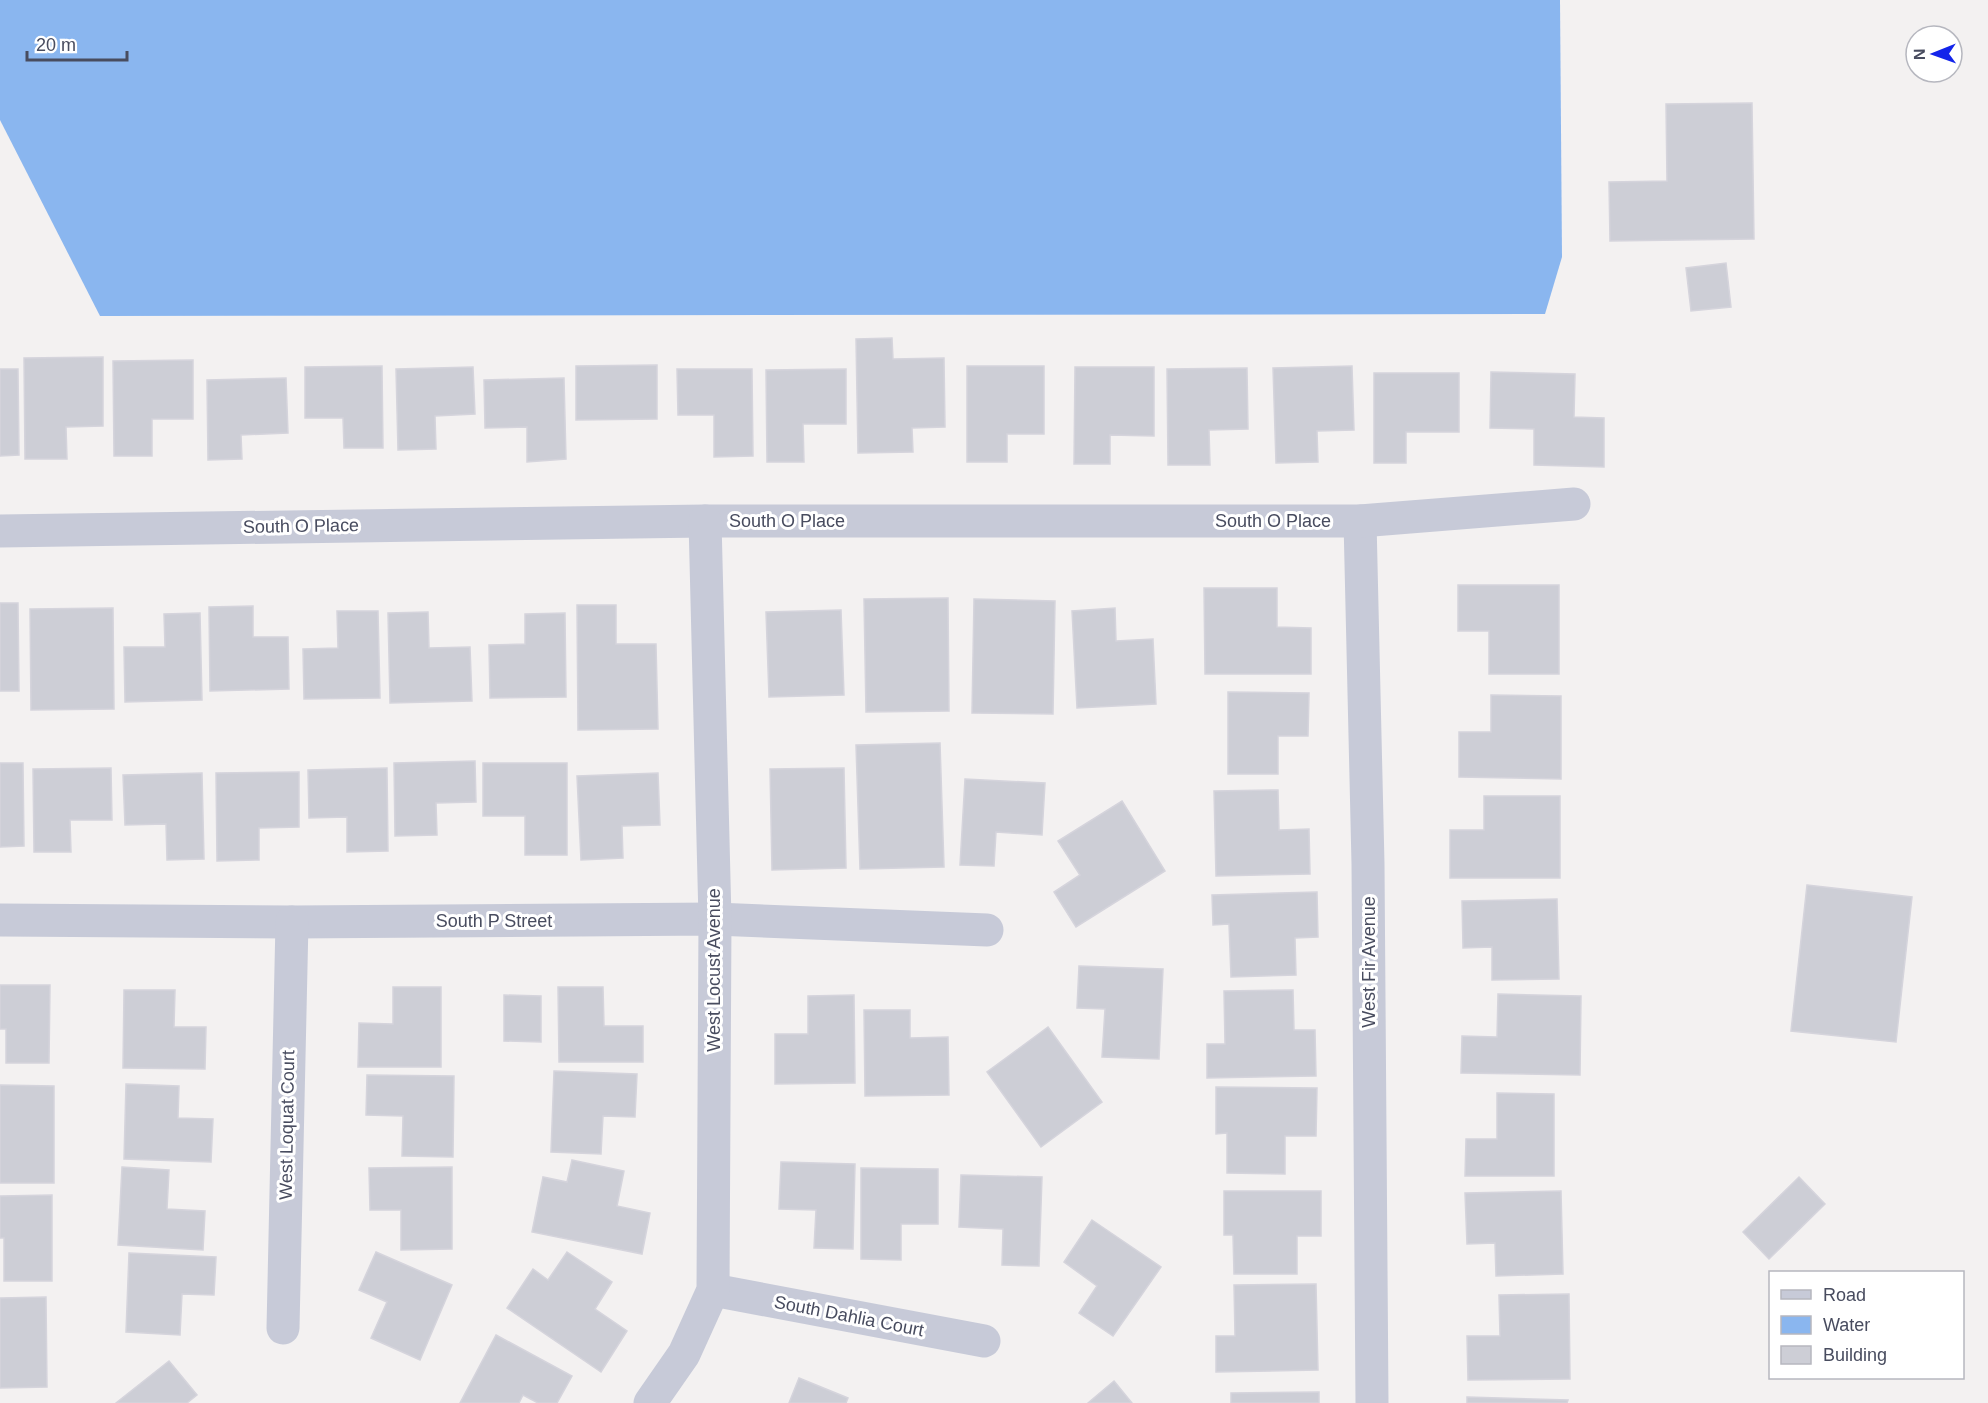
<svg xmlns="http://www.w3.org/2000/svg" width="1988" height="1403" font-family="Helvetica,sans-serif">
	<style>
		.water { fill: #8ab6ef }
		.building { fill: #cdced6; stroke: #d5d4dc; stroke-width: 1.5 }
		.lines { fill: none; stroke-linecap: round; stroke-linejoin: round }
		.street { stroke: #c7cad8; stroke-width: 33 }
		.labels { text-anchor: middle; stroke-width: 6; stroke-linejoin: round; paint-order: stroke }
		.street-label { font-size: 18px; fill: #484c5f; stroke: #fff }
	</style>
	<rect width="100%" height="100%" fill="#f3f1f1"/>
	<polygon class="water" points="0,0 1560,0 1562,257 1545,314 100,316 0,120"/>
	<g class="building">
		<polygon points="1752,103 1754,239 1610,241 1609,182 1667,181 1666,104"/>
		<polygon points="1726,263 1731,307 1691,311 1686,268"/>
		<polygon points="892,338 893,359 944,358 945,427 912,428 913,452 858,453 856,339"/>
		<polygon points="103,357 103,426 66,427 67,459 25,459 24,358"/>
		<polygon points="193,360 193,419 152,419 152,456 114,456 113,361"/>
		<polygon points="657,365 657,419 576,420 576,366"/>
		<polygon points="382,366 383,448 344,448 343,418 305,418 305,367"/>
		<polygon points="967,366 1044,366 1044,434 1007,434 1007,462 967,462"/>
		<polygon points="1352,366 1354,430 1317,431 1318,462 1276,463 1273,368"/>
		<polygon points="473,367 475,414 435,416 436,449 398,450 396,369"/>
		<polygon points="1075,367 1154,367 1154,436 1110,435 1110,464 1074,464"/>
		<polygon points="1247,368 1248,429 1209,430 1210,465 1168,465 1167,369"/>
		<polygon points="0,369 18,369 19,455 0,456"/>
		<polygon points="677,369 752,369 753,456 714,457 714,415 678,415"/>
		<polygon points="846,369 846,424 803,424 804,462 767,462 766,370"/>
		<polygon points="1491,372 1575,374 1574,417 1604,418 1604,467 1534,465 1534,429 1490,428"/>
		<polygon points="1374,373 1459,373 1459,432 1406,432 1406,463 1374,463"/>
		<polygon points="286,378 288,433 241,435 242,459 208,460 207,380"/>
		<polygon points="564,378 566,459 527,462 527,427 485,428 484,380"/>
		<polygon points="1458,585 1559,585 1559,674 1489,674 1489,631 1458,631"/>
		<polygon points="1204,588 1277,588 1277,627 1311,628 1311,674 1205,674"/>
		<polygon points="948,598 949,711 866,712 864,599"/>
		<polygon points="974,599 1055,601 1053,714 972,713"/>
		<polygon points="0,603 18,603 19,691 0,691"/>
		<polygon points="577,605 616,605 616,644 656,644 658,729 578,730"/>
		<polygon points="253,606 253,637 288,637 289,689 210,691 209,607"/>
		<polygon points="113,608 114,709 31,710 30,609"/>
		<polygon points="1115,608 1116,641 1153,639 1156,704 1077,708 1072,611"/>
		<polygon points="841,610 844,695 769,697 766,612"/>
		<polygon points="337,611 378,611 380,698 304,699 303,649 338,648"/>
		<polygon points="428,612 429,648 470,647 472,701 390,703 388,613"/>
		<polygon points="200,613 202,700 125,702 124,647 165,647 164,614"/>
		<polygon points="565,613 566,697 490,698 489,645 525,644 525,614"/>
		<polygon points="1228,692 1309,693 1308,736 1278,736 1278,774 1228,774"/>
		<polygon points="1491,695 1561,696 1561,779 1459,777 1459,732 1491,732"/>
		<polygon points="940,743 944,867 860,869 856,745"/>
		<polygon points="475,761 476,802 436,803 437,835 395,836 394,763"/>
		<polygon points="0,763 23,763 24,846 0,847"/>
		<polygon points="483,763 567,763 567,855 525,855 525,816 483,816"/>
		<polygon points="111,768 112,820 70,820 71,852 34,852 33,769"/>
		<polygon points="387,768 388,851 347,852 347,817 309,818 308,770"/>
		<polygon points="844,768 846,868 772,870 770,769"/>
		<polygon points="299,772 299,827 259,828 259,860 217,861 216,773"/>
		<polygon points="202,773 204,859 167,860 166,824 125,825 123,775"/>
		<polygon points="658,773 660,825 622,826 623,858 581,860 577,776"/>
		<polygon points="965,779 1045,783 1042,835 996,832 994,866 960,865"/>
		<polygon points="1278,790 1279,830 1309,829 1310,874 1216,876 1214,791"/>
		<polygon points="1484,796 1560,796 1560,878 1450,878 1450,830 1484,830"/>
		<polygon points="1122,801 1165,871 1076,927 1054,892 1080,875 1058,841"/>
		<polygon points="1807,885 1912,897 1896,1042 1791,1031"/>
		<polygon points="1317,892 1318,937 1295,938 1296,975 1231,977 1229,924 1213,925 1212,895"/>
		<polygon points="1557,899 1559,979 1492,980 1492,947 1463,948 1462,901"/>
		<polygon points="1079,966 1163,969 1159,1059 1102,1057 1105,1009 1077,1008"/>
		<polygon points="0,985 50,985 49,1063 6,1063 6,1029 0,1029"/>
		<polygon points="393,987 441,987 441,1067 358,1067 359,1023 393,1024"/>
		<polygon points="558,987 603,987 604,1026 643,1026 643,1062 559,1062"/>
		<polygon points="124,990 175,990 174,1027 206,1027 205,1069 123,1068"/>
		<polygon points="1293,990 1294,1030 1315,1030 1316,1076 1207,1078 1207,1044 1225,1044 1224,991"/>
		<polygon points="1498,994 1581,996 1580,1075 1461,1073 1462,1036 1497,1037"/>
		<polygon points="504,995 541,996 541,1042 504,1041"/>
		<polygon points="854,995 855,1083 775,1084 775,1034 808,1034 808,996"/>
		<polygon points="864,1010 910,1010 910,1038 948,1037 949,1095 865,1096"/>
		<polygon points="1048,1027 1102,1102 1041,1147 987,1072"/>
		<polygon points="554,1071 637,1074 635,1117 603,1116 601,1154 551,1152"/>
		<polygon points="367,1075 454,1076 453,1157 402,1156 403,1116 366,1115"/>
		<polygon points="126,1084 179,1086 178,1118 213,1119 211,1162 124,1159"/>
		<polygon points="0,1085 54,1086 54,1183 0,1183"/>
		<polygon points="1216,1087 1317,1088 1316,1136 1285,1136 1285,1174 1227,1173 1227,1133 1216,1134"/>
		<polygon points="1497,1093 1554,1094 1554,1176 1465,1176 1466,1139 1497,1139"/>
		<polygon points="572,1160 624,1171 617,1206 650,1213 642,1254 532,1232 543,1177 567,1182"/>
		<polygon points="781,1162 855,1164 853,1249 814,1248 816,1210 779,1209"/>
		<polygon points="122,1167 169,1170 167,1209 205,1211 203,1250 118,1245"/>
		<polygon points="452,1167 452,1249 401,1250 401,1210 370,1210 369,1168"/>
		<polygon points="861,1168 938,1169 938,1224 901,1224 901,1260 861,1259"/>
		<polygon points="961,1175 1042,1177 1039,1266 1002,1265 1003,1229 959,1227"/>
		<polygon points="1799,1177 1825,1204 1769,1259 1743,1232"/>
		<polygon points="1224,1191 1321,1191 1321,1236 1297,1236 1297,1274 1234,1274 1233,1235 1224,1235"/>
		<polygon points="1561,1191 1563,1274 1496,1276 1495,1243 1467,1244 1465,1193"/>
		<polygon points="52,1195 52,1281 4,1281 4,1238 0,1238 0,1196"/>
		<polygon points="1092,1220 1161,1267 1113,1336 1079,1313 1097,1286 1064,1262"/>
		<polygon points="376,1252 452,1285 420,1360 371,1338 387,1302 359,1290"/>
		<polygon points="567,1252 612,1282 595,1309 627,1331 601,1372 507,1308 533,1269 548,1280"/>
		<polygon points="129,1253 216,1257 214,1295 182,1294 180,1335 126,1332"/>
		<polygon points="1316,1284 1318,1370 1216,1372 1216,1336 1235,1336 1234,1285"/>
		<polygon points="1569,1294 1570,1379 1468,1380 1467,1336 1500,1336 1499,1295"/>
		<polygon points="46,1297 47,1387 0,1388 0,1298"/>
		<polygon points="496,1335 572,1376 557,1403 538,1403 523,1395 519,1403 460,1403"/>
		<polygon points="169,1361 197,1395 187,1403 116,1403"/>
		<polygon points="799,1378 848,1398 846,1403 789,1403"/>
		<polygon points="1114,1381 1132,1403 1088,1403"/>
		<polygon points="1319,1392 1319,1403 1231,1403 1231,1393"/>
		<polygon points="1467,1397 1568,1400 1567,1403 1467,1403"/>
	</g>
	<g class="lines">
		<g class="street">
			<polyline points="1360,521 1368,864 1372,1403"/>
			<polyline points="0,531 705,521 1360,521 1574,504"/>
			<polyline points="0,920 292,922 715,919 987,930"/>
			<polyline points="713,1290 984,1341"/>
			<polyline points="283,1328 292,922"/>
			<polyline points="650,1403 684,1354 713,1290 715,919 705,521"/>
		</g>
	</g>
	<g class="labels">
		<g class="street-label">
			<text x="787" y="527">South O Place</text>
			<text x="1273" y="527">South O Place</text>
			<text transform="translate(301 526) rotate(-1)" y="6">South O Place</text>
			<text x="494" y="927">South P Street</text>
			<text transform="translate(1369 962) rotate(-90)" y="6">West Fir Avenue</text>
			<text transform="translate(714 970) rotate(-90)" y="6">West Locust Avenue</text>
			<text transform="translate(287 1125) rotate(-89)" y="6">West Loquat Court</text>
			<text transform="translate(849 1316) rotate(11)" y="6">South Dahlia Court</text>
		</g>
	</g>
	<rect x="1769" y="1271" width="195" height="108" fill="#ffffff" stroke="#b6b7bf" stroke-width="1.5"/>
	<rect x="1781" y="1290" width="30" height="9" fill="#c7cad8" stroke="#b6b7bf" stroke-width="1.5"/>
	<text x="1823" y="1301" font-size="18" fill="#484c5f">Road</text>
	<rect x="1781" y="1316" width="30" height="18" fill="#8ab6ef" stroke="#b6b7bf" stroke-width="1.5"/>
	<text x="1823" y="1331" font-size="18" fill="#484c5f">Water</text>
	<rect x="1781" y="1346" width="30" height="18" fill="#cdced6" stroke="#b6b7bf" stroke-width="1.5"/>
	<text x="1823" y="1361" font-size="18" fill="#484c5f">Building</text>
	<g transform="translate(1934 54) rotate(269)"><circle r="28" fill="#ffffff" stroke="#b6b7bf" stroke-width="1.5"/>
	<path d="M0-4.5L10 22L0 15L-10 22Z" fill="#1324ea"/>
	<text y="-9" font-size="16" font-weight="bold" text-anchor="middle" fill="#484c5f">N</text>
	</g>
	<path d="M27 51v9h100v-9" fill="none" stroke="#484c5f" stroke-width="3"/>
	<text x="36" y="51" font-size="18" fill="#484c5f" stroke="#ffffff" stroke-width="4.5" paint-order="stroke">20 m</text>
</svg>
